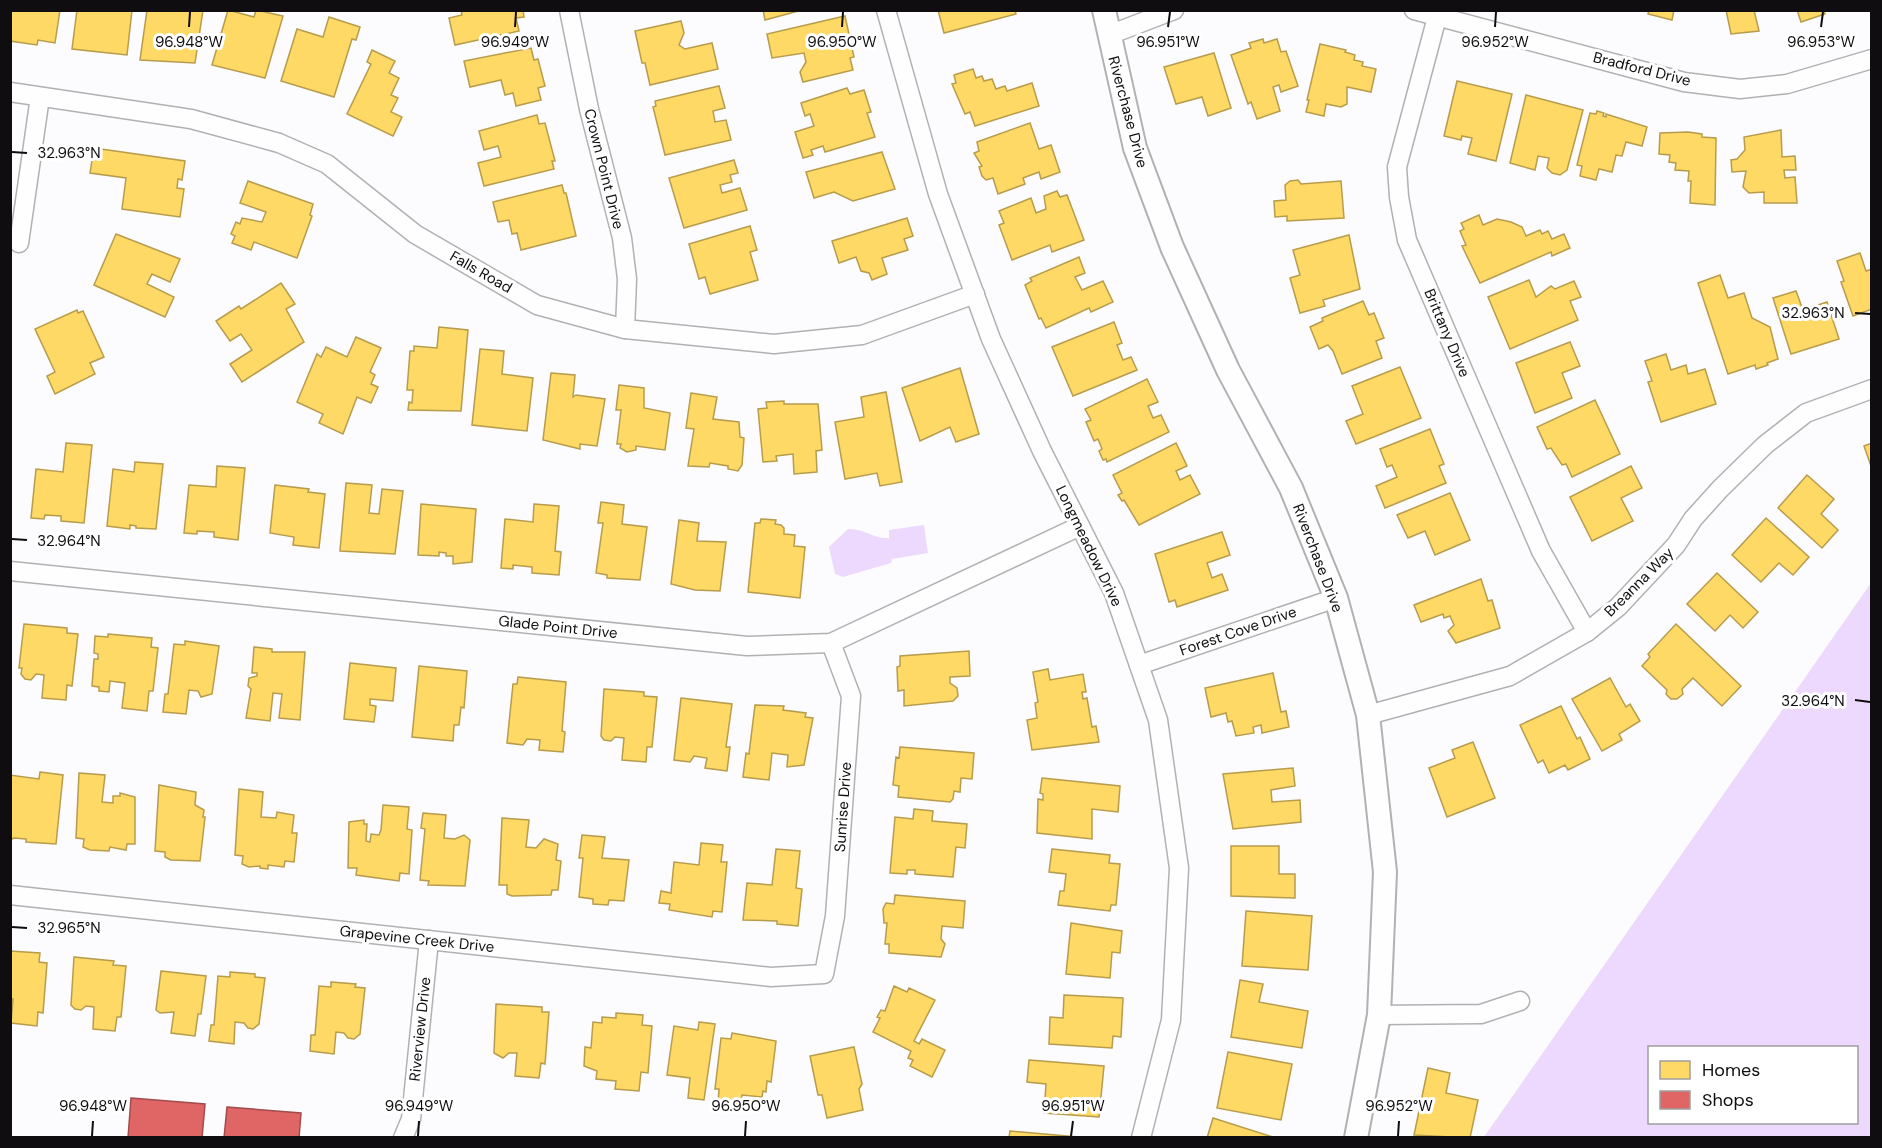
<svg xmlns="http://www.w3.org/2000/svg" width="1882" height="1148" font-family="'DM Sans',sans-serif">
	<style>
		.green { fill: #edd9fe; fill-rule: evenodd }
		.homes { fill: #ffd966; stroke: #b79c4c; stroke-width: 1.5 }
		.shops { fill: #e06666; stroke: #a14b4c; stroke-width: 1.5 }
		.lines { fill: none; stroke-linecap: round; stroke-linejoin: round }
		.minor-casing { stroke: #b2b0b3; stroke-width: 21 }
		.tertiary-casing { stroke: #b2b0b3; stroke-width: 26 }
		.minor { stroke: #fffeff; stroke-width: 18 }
		.tertiary { stroke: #fffeff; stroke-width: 22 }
		.ticks { fill: none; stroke: #0f0d10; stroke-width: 2 }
		.labels { text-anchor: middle; stroke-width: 6; stroke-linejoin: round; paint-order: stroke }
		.street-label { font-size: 15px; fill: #0f0d10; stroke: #fff }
		.ticks-label { font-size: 15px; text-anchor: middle; fill: #0f0d10; stroke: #fff; stroke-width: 6; stroke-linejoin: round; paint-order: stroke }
	</style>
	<rect width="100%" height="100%" fill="#fcfbfd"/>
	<g class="green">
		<path d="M924,525L928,553L892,559L891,563L843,577L835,574L829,547L848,529C864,528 873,539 889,538V530Z"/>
		<path d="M1871,583V1137H1484ZM1650,1048H1856V1122H1650Z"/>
	</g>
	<g class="homes">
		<polygon points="10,10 60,10 55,43 38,40 37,45 10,41"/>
		<polygon points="77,10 132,10 127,55 72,49"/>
		<polygon points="147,10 203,10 195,63 140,60"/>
		<polygon points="228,10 254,17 256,10 283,16 265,78 212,65"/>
		<polygon points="461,10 523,10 524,17 516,18 519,31 455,45 449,18 462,15"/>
		<polygon points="763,10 802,10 765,20"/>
		<polygon points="938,10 1015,10 1016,14 944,33"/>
		<polygon points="1649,10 1674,10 1672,20 1648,14"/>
		<polygon points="1726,10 1754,10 1759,31 1731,34"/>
		<polygon points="1797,10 1824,10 1825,14 1801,22"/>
		<polygon points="845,16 854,57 850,58 853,70 803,82 800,72 806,62 804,53 772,58 767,34"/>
		<polygon points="329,17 360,27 356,40 352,39 334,97 281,81 297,29 323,37"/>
		<polygon points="681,21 684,33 679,45 685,49 712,43 718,69 650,85 645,63 642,63 635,31"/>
		<polygon points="1263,39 1264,43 1277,39 1281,52 1286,51 1298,86 1281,92 1279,85 1273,87 1280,111 1257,119 1251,102 1248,104 1231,55 1251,48 1249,43"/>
		<polygon points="1320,44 1346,50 1345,52 1355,55 1354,60 1363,62 1362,66 1376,69 1371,92 1347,87 1347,104 1341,107 1326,104 1324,116 1306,112 1309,100 1307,100"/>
		<polygon points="531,48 534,60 538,59 545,86 538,88 541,100 516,106 513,93 505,95 501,80 470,87 464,61"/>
		<polygon points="372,50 395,61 389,73 399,78 391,95 398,98 391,112 402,117 393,136 347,114 371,64 367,62"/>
		<polygon points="1214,53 1231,108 1208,116 1202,97 1176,104 1164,67"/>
		<polygon points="973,69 976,78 982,76 984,81 992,79 996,89 1005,86 1007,91 1032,83 1039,106 975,126 970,112 965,114 952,84 956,83 954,75"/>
		<polygon points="1457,81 1512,94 1496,161 1468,154 1472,138 1462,136 1461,140 1444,136"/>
		<polygon points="719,86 725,108 713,111 715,122 726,120 731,140 665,155 653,107 656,106 655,101"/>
		<polygon points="847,88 850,94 864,90 871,112 867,113 875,137 825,152 823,146 811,150 813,155 803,158 795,132 814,126 810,114 805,116 801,103"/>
		<polygon points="1526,95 1583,110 1567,170 1560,175 1552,173 1547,168 1549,158 1538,156 1535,170 1510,163"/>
		<polygon points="1597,111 1604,113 1603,116 1606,117 1606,114 1647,127 1642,146 1626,142 1622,156 1616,155 1612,172 1599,169 1596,180 1580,176 1582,166 1577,165 1590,113 1596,114"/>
		<polygon points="537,115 539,124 545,123 555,161 552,161 554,169 484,186 478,163 501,157 498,146 484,150 479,131"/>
		<polygon points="1030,123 1039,149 1051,145 1060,172 1041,179 1039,172 1023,178 1025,184 998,194 993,178 986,180 982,176 979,167 982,166 974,153 979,151 977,142"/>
		<polygon points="1781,130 1782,157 1795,156 1796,170 1784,170 1785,178 1795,177 1797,203 1764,203 1764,192 1749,193 1743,187 1746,171 1732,172 1731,160 1737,159 1745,150 1744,137"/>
		<polygon points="1688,132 1702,134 1702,137 1716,138 1715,205 1690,203 1691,181 1688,181 1689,171 1675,170 1676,163 1669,162 1670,155 1659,154 1660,133"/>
		<polygon points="94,148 185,161 182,180 178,179 177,188 184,189 180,217 122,209 126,178 90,173"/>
		<polygon points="882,152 895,189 853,201 834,192 814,198 806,172"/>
		<polygon points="734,160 738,173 730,175 732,182 720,185 722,193 740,188 747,210 684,228 669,178"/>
		<polygon points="1298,180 1301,184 1341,181 1344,218 1287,221 1287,216 1275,217 1274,201 1286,200 1285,185 1290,181"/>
		<polygon points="248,181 313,204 310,215 312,216 297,258 254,242 251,250 232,243 235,236 231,234 236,222 240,224 242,218 262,222 266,212 240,203"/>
		<polygon points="562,185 564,193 566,193 576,236 521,250 517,233 512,234 509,220 498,222 493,202"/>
		<polygon points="1057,191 1060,197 1067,195 1084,240 1052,252 1050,245 1012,260 999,225 1004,223 999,211 1031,198 1036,213 1046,209 1044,196"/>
		<polygon points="1479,215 1483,225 1497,219 1511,222 1522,227 1526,236 1540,230 1542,234 1548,231 1552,239 1564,234 1570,248 1552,256 1551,252 1480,283 1462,246 1466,245 1460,231 1464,229 1461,223"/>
		<polygon points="907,218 913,236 904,239 908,250 882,258 887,274 872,280 869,273 861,271 856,257 839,263 832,241"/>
		<polygon points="750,226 757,250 750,252 758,280 710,294 705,277 699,279 689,244"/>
		<polygon points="116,234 180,259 170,282 152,274 147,284 174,297 165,317 94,285"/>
		<polygon points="1349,235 1360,289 1323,300 1325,306 1300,313 1290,278 1300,275 1293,250"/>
		<polygon points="1860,253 1866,271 1872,269 1872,309 1853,316 1841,282 1844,281 1837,261"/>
		<polygon points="1079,257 1085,273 1075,277 1082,290 1103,281 1113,302 1091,312 1089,308 1046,328 1041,318 1039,319 1025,285 1032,281 1030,278"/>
		<polygon points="1720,275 1728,298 1744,293 1752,318 1770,327 1778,359 1767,363 1768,365 1756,369 1755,365 1728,374 1698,283"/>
		<polygon points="1529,280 1536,297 1551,286 1555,289 1574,281 1581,297 1570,301 1578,320 1510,349 1488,297"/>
		<polygon points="281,283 295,304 286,309 304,342 242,382 230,364 252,350 241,334 230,341 216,321 239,306 241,309"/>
		<polygon points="1796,291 1803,310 1827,302 1839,339 1791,354 1773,298"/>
		<polygon points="1363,301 1369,315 1374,313 1384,338 1376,341 1382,358 1342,374 1333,351 1328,345 1319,349 1310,327 1323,321 1322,318"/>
		<polygon points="77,310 78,313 83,311 104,357 90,363 95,374 55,394 47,376 55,372 35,329"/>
		<polygon points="1114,322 1122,343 1117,345 1123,360 1131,357 1137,370 1073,396 1052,347"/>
		<polygon points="439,327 468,330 461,411 408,410 409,402 412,403 413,390 407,390 410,351 414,351 414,346 437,348"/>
		<polygon points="356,337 381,348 370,372 375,375 371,384 378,387 371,403 357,397 343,434 319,423 323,414 297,402 317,354 321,357 326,347 347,357"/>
		<polygon points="1570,342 1580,366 1562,373 1572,398 1535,413 1516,363"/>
		<polygon points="480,349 504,351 502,374 533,378 527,431 472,425"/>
		<polygon points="1666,354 1671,370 1686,365 1688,374 1705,369 1716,404 1661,422 1648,382 1652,381 1645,361"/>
		<polygon points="1400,367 1421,418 1356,444 1346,421 1363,414 1352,386"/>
		<polygon points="960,368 979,434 956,442 950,427 920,441 902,388"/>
		<polygon points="551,373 575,375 573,397 576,395 605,399 597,446 580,444 580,449 543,440"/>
		<polygon points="1147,379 1158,402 1148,406 1153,418 1161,415 1169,432 1107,462 1106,459 1103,460 1099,451 1102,449 1098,439 1094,441 1086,422 1091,420 1085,409"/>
		<polygon points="619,385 644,388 644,408 670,413 665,450 636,446 636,450 627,452 620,448 621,444 617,444 621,410 616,410"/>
		<polygon points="886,392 902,482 880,486 877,473 845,479 835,422 864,417 861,397"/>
		<polygon points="691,393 717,397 713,419 739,422 740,437 744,438 742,465 738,471 728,469 728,466 710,463 709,467 688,466 694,429 686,428"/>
		<polygon points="1595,400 1620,454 1572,477 1566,464 1562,465 1551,448 1547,449 1537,427"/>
		<polygon points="784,401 784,404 818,404 822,450 816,451 817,472 794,474 793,454 776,456 777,461 763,462 758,409 767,408 766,402"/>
		<polygon points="1430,429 1444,464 1439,466 1446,483 1385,508 1376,486 1397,477 1392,465 1387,467 1380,449"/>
		<polygon points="66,443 92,445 84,523 61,521 61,516 45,515 44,519 31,518 36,469 63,472"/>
		<polygon points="1176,443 1187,466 1176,471 1180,480 1190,475 1200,494 1139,525 1124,500 1122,501 1118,495 1122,493 1113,475"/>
		<polygon points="1872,443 1872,469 1864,446"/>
		<polygon points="135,462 163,464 156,529 136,528 136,526 130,525 130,529 107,526 113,469 134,472"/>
		<polygon points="217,466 245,468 238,540 214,537 214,532 197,531 197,534 184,533 189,485 216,487"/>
		<polygon points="1631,466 1642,488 1621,498 1633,521 1592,541 1570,497"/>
		<polygon points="1807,475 1834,499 1821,514 1838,530 1822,548 1778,508"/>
		<polygon points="346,483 372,485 369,513 379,514 382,489 403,491 395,554 340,551"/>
		<polygon points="275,485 309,489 308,492 325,494 319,548 293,545 294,537 270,533"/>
		<polygon points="1450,493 1470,540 1435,555 1425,531 1408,538 1397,515"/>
		<polygon points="601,502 624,505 622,524 647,527 640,580 607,578 607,575 596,573 603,523 598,523"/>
		<polygon points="421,504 476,509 472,562 453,564 453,556 446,556 446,553 439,552 439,556 418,555"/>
		<polygon points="534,504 559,506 555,551 561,552 559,575 532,573 532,567 513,565 513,569 501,568 505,519 533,522"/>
		<polygon points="1766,518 1809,557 1793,575 1779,563 1761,582 1732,555"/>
		<polygon points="761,519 776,520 775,524 781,525 784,528 784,534 795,535 794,546 805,547 800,598 748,592 755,523 760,523"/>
		<polygon points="679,520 699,523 697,541 726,542 720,591 695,590 671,584"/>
		<polygon points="1222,532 1230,555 1207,563 1212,578 1222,574 1228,590 1177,607 1175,600 1169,602 1155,554"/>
		<polygon points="1717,573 1758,612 1743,628 1730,615 1715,631 1687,604"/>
		<polygon points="1481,579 1488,601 1492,600 1500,628 1456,643 1448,631 1454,625 1450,616 1444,618 1443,614 1421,622 1414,605"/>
		<polygon points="24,624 67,628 67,633 78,634 72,686 67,685 66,700 42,698 44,675 36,674 31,680 25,679 21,674 22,668 19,668"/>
		<polygon points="1676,624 1741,686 1722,706 1693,678 1682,689 1683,694 1677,699 1671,699 1666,694 1667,690 1642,666 1650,657 1648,654"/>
		<polygon points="108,634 152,638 151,647 158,648 153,691 149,691 147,711 122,708 125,683 110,681 109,692 99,691 99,687 92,686 94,659 98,659 98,654 94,653 95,636 108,637"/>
		<polygon points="185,641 219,646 212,694 201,697 198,691 189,690 186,714 163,712 165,694 168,694 174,644 185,645"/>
		<polygon points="254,647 272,649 272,652 305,652 300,720 279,718 282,694 273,693 270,721 246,718 251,689 248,686 249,678 257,676 257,673 252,673"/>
		<polygon points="969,651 970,676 950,677 950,683 957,688 958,696 953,701 904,706 904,690 898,691 897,667 900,666 900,656"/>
		<polygon points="350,663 396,668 393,701 370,699 370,705 376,706 374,722 344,719"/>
		<polygon points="419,666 467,671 464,708 461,707 459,725 454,725 453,741 412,737"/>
		<polygon points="1048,669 1050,680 1083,674 1086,692 1082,692 1083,699 1087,698 1092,727 1096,726 1099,742 1032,750 1027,720 1037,718 1035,703 1038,702 1033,672"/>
		<polygon points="1273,673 1281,712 1286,711 1289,727 1262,733 1261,725 1253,727 1254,733 1236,736 1232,721 1228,722 1226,713 1211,717 1205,688"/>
		<polygon points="518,677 566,682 562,731 565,732 563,752 539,750 540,740 527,739 523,745 507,743 513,684 517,684"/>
		<polygon points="1610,678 1626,707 1630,704 1640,721 1619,734 1622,740 1602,751 1572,699"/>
		<polygon points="604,689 644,692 644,696 657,697 652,747 647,747 646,762 622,760 624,738 615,737 611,741 604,740 601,736"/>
		<polygon points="681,698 732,704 726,747 730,747 727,771 705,768 707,758 694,756 690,762 674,760"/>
		<polygon points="755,705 784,706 783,710 806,713 805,717 813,718 804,765 787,767 788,755 772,753 769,780 743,777 746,753 749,754"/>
		<polygon points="1561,706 1577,739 1580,737 1590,759 1568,770 1565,765 1549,773 1543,760 1538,763 1520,725"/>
		<polygon points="1473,742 1495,798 1447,817 1429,768 1455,758 1452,750"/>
		<polygon points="900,747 974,753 972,779 961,778 960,792 954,791 953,799 950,802 898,797 899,786 893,785 896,757 899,758"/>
		<polygon points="1293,768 1295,786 1271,790 1272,802 1300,800 1301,822 1233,829 1223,774"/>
		<polygon points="40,772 63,775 56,844 26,842 26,839 14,838 10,840 10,775 39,779"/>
		<polygon points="79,773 105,775 102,802 113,803 113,796 120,796 120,793 135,797 135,844 127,844 126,850 110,847 109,851 90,850 83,847 84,839 76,838"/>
		<polygon points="1042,778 1120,786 1118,812 1092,809 1092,839 1037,833 1038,799 1043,800 1043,794 1040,793"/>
		<polygon points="159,785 196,792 195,805 204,810 203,817 205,817 200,861 171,860 165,857 165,852 155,851"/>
		<polygon points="239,789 263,792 261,817 276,818 277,812 294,815 292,833 297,833 294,862 285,861 284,867 268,865 268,869 260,868 260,866 249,867 242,864 243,856 235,855"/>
		<polygon points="383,805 409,807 407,829 412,830 409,874 400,873 399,881 356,875 357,868 348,868 349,822 364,820 364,824 367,824 366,841 370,842 371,834 379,835 381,830"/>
		<polygon points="914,809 933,811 932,821 967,824 965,848 956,847 953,877 915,874 915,870 907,870 907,874 890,873 895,817 913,819"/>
		<polygon points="423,813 446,815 444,838 455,839 464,835 470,840 465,886 428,885 429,881 420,880 425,829 421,828"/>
		<polygon points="502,818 529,820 526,847 536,848 544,839 558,844 556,860 561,861 558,890 552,890 551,895 512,896 507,894 507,885 499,885"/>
		<polygon points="582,835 605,837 602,858 629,860 624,901 609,900 608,905 593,904 593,899 579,897 583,858 579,858"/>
		<polygon points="701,843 723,845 721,862 727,862 722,912 713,911 712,917 669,910 670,904 659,903 661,891 671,893 674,862 699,865"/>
		<polygon points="1231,846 1279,846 1279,874 1295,874 1295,898 1231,896"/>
		<polygon points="776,849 800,851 796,888 802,889 798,926 777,924 777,921 743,920 747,883 772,885"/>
		<polygon points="1052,849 1110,855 1109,863 1120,864 1116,905 1111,905 1110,911 1058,905 1060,891 1064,891 1066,874 1049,872"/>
		<polygon points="895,895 965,901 963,928 942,926 941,939 945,944 941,957 889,953 889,944 885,944 887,923 884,923 883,909 886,903 894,904"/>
		<polygon points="1246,911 1312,916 1308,970 1242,966"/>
		<polygon points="1071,923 1122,931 1120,953 1112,952 1110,978 1066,974"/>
		<polygon points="10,951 40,953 39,962 47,963 43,1013 38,1012 37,1026 11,1023 13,999 10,998"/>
		<polygon points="74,957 114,961 113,965 126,966 121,1017 117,1017 115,1031 93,1029 94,1007 86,1006 81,1010 75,1009 71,1005"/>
		<polygon points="161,971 206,976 201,1014 198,1014 195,1036 171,1033 174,1012 160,1013 156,1010"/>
		<polygon points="230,972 255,974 255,977 265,978 259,1024 253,1029 248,1028 244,1023 235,1022 234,1044 209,1041 211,1025 214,1025 218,976 230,977"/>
		<polygon points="1240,980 1263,984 1259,1002 1308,1011 1302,1048 1231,1037"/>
		<polygon points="331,982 356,984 355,987 365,988 360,1034 354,1039 348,1038 344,1033 336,1032 334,1054 310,1051 311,1035 315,1035 319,986 331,987"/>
		<polygon points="894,986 907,992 909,988 935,1000 914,1041 919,1044 922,1039 945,1050 932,1077 910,1066 913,1060 908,1058 911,1051 873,1032 880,1018 877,1017 881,1010 885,1011"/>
		<polygon points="1064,995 1123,998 1121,1037 1113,1036 1112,1048 1049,1044 1050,1017 1063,1018"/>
		<polygon points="496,1004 542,1007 542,1012 549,1012 545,1064 541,1063 539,1078 515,1076 517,1053 509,1053 503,1058 494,1053"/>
		<polygon points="616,1013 643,1015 642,1025 652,1026 648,1073 641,1072 639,1091 615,1089 616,1081 596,1079 597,1071 584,1066 585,1047 591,1048 593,1022 602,1023 602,1017 616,1018"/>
		<polygon points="699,1022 715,1024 704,1100 688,1098 690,1078 667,1075 674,1026 698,1030"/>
		<polygon points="732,1033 776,1041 771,1082 767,1081 766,1092 763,1091 762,1097 742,1095 740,1106 718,1103 719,1089 715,1089 721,1038 731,1039"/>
		<polygon points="854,1047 862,1084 859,1089 863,1110 827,1118 822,1095 818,1095 810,1056"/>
		<polygon points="1228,1052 1292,1064 1281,1120 1217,1108"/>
		<polygon points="1029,1060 1104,1066 1099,1117 1044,1113 1046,1084 1027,1082"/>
		<polygon points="1428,1068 1450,1073 1446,1093 1478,1100 1470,1138 1414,1135"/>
		<polygon points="1213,1118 1276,1138 1207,1138"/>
		<polygon points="1010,1131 1078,1137 1078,1138 1009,1138"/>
	</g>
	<g class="shops">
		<polygon points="131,1098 205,1104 202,1138 128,1138"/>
		<polygon points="227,1107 301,1113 299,1138 224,1138"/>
	</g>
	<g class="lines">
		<g class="minor-casing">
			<g id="minor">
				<polyline points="569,10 589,109 622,238 627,279 625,329"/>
				<polyline points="886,10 938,194 991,339 1042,451 1114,593 1158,720 1179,868 1171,1020 1141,1138"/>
				<polyline points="1414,10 1684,82 1740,89 1787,84 1872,59"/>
				<polyline points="1437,17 1397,167 1399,197 1407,240 1541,551 1587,632"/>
				<polyline points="1109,35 1174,10"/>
				<polyline points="10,92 191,119 279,143 327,164 415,234 537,305 625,329 774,344 862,335 975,294"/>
				<polyline points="19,243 40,97"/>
				<polyline points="10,571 747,646 831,643 1080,526"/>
				<polyline points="1139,665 1336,598"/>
				<polyline points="1368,715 1510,676 1587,632 1618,607 1676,545 1693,519 1720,489 1765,445 1806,413 1872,389"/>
				<polyline points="10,895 771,977 824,974 835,916 851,696 831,643"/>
				<polyline points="1379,1015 1481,1014 1520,1001"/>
				<polyline points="403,1138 411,1119 429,940"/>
			</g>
		</g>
		<g class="tertiary-casing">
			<polyline id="tertiary" points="1104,10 1135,148 1172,247 1228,370 1291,488 1336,598 1368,715 1385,872 1379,1015 1356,1138"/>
		</g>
		<use href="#minor" class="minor"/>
		<use href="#tertiary" class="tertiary"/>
	</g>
	<path class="ticks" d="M189,27L190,12M515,27L516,12M842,27L843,12M1168,27L1170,12M1495,27L1496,12M1821,27L1823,12M12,152L27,153M1855,313L1870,314M12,539L27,540M1855,700L1870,702M12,927L27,928M92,1136L93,1121M418,1136L419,1121M745,1136L746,1121M1071,1136L1073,1121M1398,1136L1399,1121"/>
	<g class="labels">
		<g class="street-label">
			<text transform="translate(1642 69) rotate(14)" y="5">Bradford Drive</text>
			<text transform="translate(1128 112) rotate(75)" y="5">Riverchase Drive</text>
			<text transform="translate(604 169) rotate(76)" y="5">Crown Point Drive</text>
			<text transform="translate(481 272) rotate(30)" y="5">Falls Road</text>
			<text transform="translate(1447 333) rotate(67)" y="5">Brittany Drive</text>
			<text transform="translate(1089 546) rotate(64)" y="5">Longmeadow Drive</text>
			<text transform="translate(1318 558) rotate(69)" y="5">Riverchase Drive</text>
			<text transform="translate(1639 582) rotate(-45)" y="5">Breanna Way</text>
			<text transform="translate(558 627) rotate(6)" y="5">Glade Point Drive</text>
			<text transform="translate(1238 631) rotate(-19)" y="5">Forest Cove Drive</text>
			<text transform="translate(843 807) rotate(-86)" y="5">Sunrise Drive</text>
			<text transform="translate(417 939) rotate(6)" y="5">Grapevine Creek Drive</text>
			<text transform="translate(420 1029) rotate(-84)" y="5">Riverview Drive</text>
		</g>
	</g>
	<g class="ticks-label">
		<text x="189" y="47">96.948°W</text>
		<text x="515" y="47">96.949°W</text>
		<text x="842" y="47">96.950°W</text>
		<text x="1168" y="47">96.951°W</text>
		<text x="1495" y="47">96.952°W</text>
		<text x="1821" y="47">96.953°W</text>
		<text x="69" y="158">32.963°N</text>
		<text x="1813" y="318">32.963°N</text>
		<text x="69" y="546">32.964°N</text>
		<text x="1813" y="706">32.964°N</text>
		<text x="69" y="933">32.965°N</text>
		<text x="93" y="1111">96.948°W</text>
		<text x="419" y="1111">96.949°W</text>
		<text x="746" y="1111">96.950°W</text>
		<text x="1073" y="1111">96.951°W</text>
		<text x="1399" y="1111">96.952°W</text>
	</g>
	<rect width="1882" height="1148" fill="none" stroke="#0f0d10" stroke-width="24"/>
	<rect x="1648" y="1046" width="210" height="78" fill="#ffffff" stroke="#9f9e9f" stroke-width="1.5"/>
	<rect x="1660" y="1061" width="30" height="18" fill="#ffd966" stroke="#9f9e9f" stroke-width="1.5"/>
	<text x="1702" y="1076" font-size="18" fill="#0f0d10">Homes</text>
	<rect x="1660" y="1091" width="30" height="18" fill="#e06666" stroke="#9f9e9f" stroke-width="1.5"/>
	<text x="1702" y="1106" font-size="18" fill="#0f0d10">Shops</text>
</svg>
